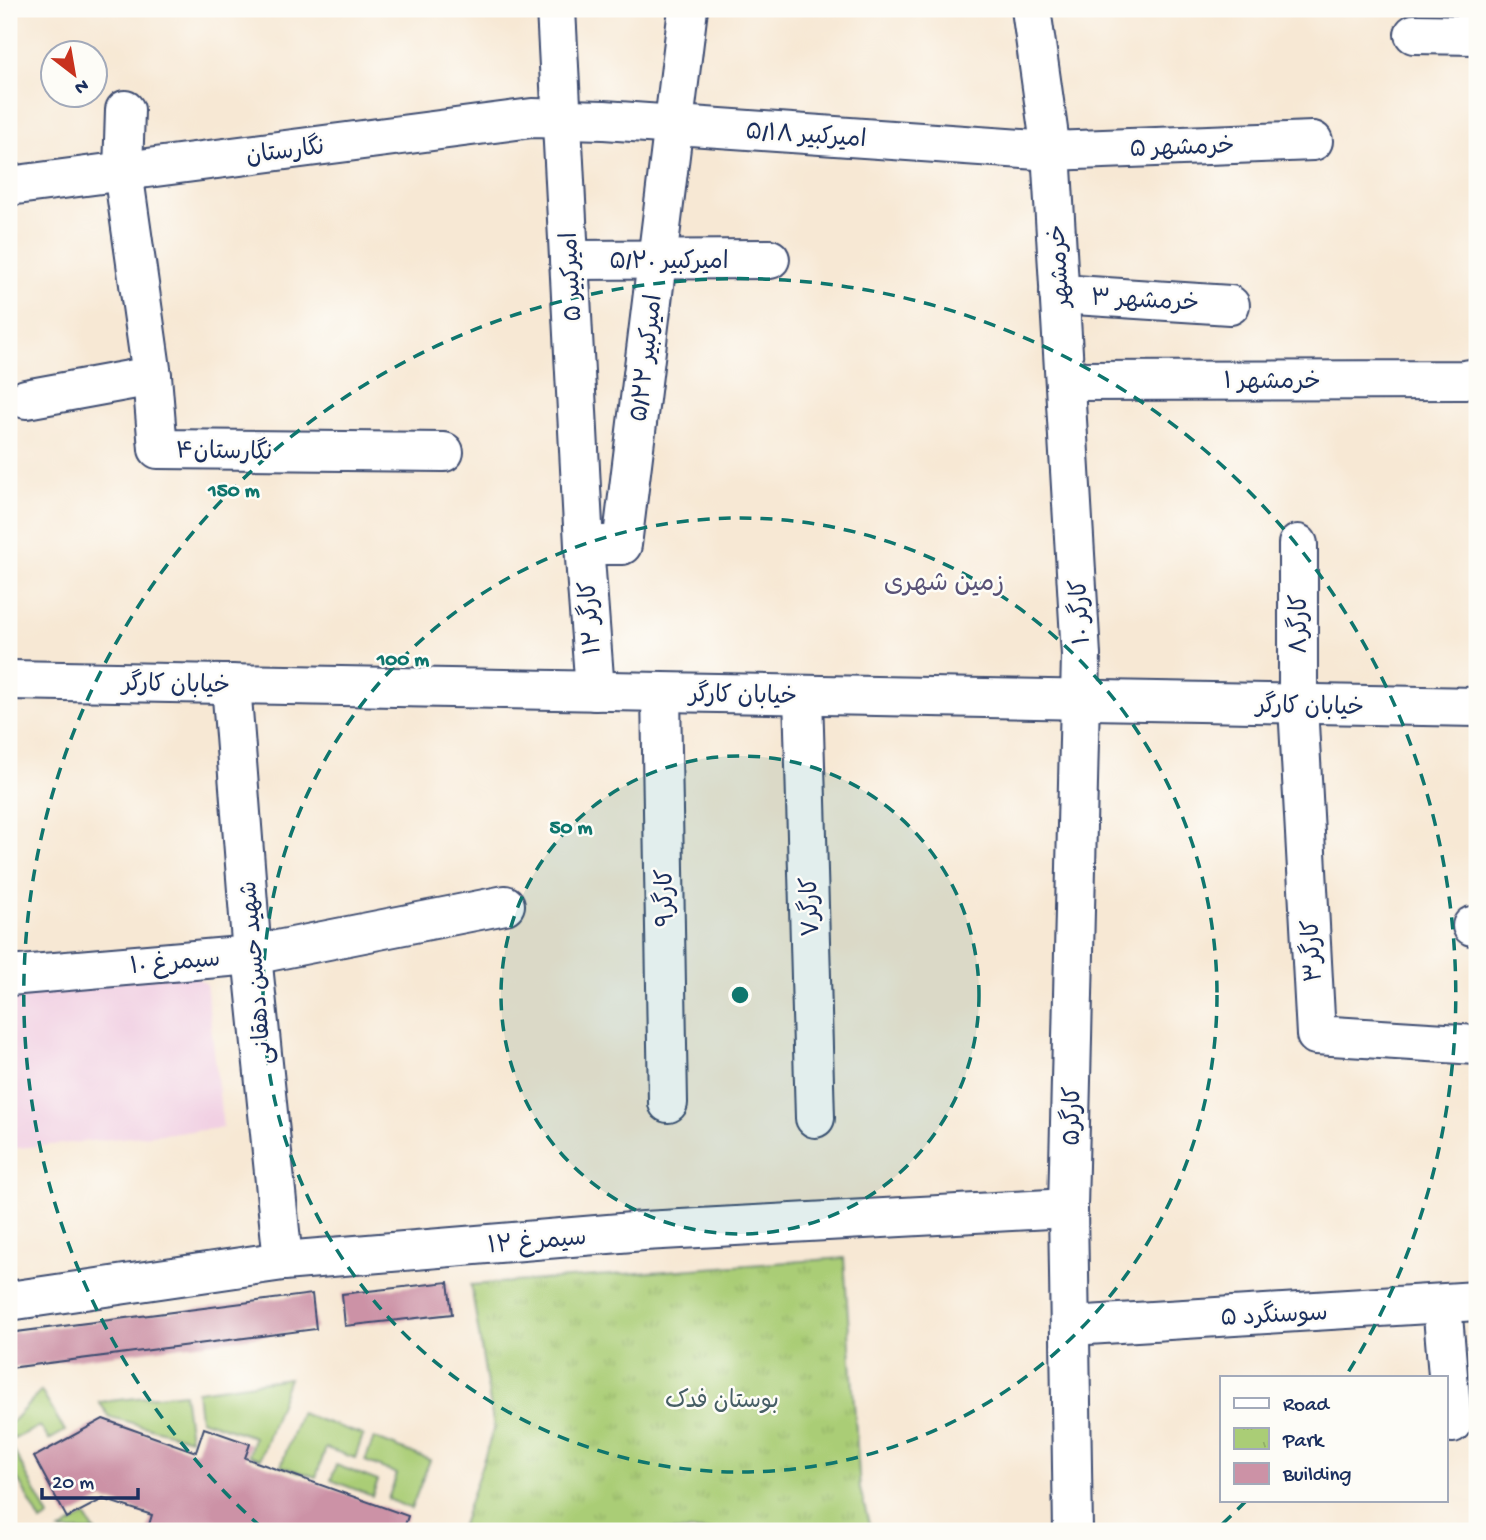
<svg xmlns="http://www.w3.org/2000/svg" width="1486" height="1540" font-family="'Gochi Hand','Playpen Sans Arabic',sans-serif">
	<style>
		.built { fill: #f1d0e3 }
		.grass { fill: #aacd76; stroke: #627e6a; stroke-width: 2 }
		.park { fill: url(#park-tufts); stroke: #627e6a; stroke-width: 2 }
		.building { fill: #cc92a6 }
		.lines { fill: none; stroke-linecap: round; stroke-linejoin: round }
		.minor-casing { stroke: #3c4b70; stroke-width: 42 }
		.minor { stroke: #fff; stroke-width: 38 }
		.ring { fill: none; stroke: #0f766e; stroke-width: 3.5; stroke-dasharray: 12 9 }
		.labels { text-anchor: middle; stroke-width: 5; stroke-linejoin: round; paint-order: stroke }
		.street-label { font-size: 24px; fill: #1b2f5e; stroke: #fdfcf7 }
		.park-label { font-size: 24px; fill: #465e65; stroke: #fdfcf7 }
		.neighbourhood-label { font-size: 26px; fill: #595277; stroke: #fdfcf7 }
		.centre { fill: #0f766e; stroke: #fdfcf7; stroke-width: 3.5 }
		.ring-label { font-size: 21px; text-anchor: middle; font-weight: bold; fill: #0f766e; stroke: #fdfcf7; stroke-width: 5; stroke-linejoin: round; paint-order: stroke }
	</style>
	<defs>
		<pattern id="park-tufts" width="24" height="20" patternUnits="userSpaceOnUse" patternTransform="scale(1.75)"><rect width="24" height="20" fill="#aacd76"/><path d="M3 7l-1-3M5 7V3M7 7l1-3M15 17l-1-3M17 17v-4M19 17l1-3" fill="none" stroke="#92b068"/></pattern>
	</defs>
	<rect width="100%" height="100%" fill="#fdfcf7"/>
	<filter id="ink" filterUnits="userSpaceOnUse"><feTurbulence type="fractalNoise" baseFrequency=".0143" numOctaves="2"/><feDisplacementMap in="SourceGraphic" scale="14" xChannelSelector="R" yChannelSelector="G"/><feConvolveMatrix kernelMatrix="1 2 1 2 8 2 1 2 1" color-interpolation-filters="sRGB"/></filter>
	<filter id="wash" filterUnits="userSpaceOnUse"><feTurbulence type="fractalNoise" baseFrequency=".00686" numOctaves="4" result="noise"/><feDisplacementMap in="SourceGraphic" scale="28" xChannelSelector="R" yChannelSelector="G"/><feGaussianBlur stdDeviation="1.57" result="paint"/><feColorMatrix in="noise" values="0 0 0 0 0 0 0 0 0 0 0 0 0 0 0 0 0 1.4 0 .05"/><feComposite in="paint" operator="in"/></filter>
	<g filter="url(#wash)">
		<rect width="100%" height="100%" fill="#f7e8d4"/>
		<polygon class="built" points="186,972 206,983 223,1128 9,1149 9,992"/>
		<g class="grass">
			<polygon points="289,1378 260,1459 249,1455 254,1437 200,1419 197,1391"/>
			<polygon points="41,1391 65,1431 49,1440 40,1426 14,1439 9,1431 9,1425"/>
			<polygon points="184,1393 190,1439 110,1417 99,1402"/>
			<polygon points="300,1413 363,1435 355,1458 326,1448 316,1477 281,1466"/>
			<polygon points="374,1438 430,1460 411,1509 388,1499 397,1474 365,1461"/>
			<polygon points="9,1442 49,1517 41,1522 9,1463"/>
			<polygon points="336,1465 378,1481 372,1496 331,1480"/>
			<polygon points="85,1516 95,1531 60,1531"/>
		</g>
		<polygon class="park" points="844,1258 860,1489 871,1531 460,1531 494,1428 471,1285"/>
		<g id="blocks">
			<g class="building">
				<polygon points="448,1282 452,1314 345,1326 342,1294"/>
				<polygon points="312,1294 316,1329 9,1368 9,1333"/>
				<polygon points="103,1419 196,1452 204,1428 250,1444 245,1458 408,1516 403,1531 147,1531 152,1515 103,1499 67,1518 34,1457"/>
			</g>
		</g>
	</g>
	<g filter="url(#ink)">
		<use href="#blocks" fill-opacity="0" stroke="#3c4b70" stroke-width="2"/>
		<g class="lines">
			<g class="minor-casing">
				<g id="minor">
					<polyline points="556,9 584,545 595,691"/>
					<polyline points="1031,9 1051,151 1081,655 1068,1208 1073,1531"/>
					<polyline points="1414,34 1477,35"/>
					<polyline points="125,110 123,171 152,376 158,449 444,452"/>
					<polyline points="9,186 532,118 604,120 1051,151 1313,141"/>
					<polyline points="569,260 770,259"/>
					<polyline points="1059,294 1230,305"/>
					<polyline points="1067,381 1464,380 1477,378"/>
					<polyline points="26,399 152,376"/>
					<polyline points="1298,544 1298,705 1316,1035 1477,1045"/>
					<polyline points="584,545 622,545 688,9"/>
					<polyline points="9,680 1477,707"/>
					<polyline points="231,684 252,955 283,1261"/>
					<polyline points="661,693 668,1103"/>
					<polyline points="803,695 815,1118"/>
					<polyline points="1472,926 1477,926"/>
					<polyline points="9,976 252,955 505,905"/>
					<polyline points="9,1301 283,1261 644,1231 1068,1208"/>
					<polyline points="1442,1304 1452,1423"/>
					<polyline points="1071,1326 1477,1301"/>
				</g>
			</g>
			<use href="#minor" class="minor"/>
		</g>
	</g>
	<circle cx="740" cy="995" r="239" fill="#0f766e" fill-opacity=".12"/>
	<g class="ring">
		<circle cx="740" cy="995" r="239"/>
		<circle cx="740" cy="995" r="477"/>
		<path d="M1246 1501A716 716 0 0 1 1219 1527M261 1527A716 716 0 1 1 1347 1374"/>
	</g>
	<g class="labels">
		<g class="street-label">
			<text transform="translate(806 134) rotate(4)" y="8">امیرکبیر ۵/۱۸</text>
			<text transform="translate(1182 146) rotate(-2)" y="8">خرمشهر ۵</text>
			<text transform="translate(285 150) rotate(-7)" y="8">نگارستان</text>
			<text x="669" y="268">امیرکبیر ۵/۲۰</text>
			<text transform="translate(1058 266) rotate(-94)" y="8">خرمشهر</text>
			<text transform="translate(570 277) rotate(-93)" y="8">امیرکبیر ۵</text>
			<text transform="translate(1145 299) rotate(3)" y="8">خرمشهر ۳</text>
			<text transform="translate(645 358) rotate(-83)" y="8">امیرکبیر ۵/۲۲</text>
			<text x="1272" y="388">خرمشهر ۱</text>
			<text transform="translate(224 450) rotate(1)" y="8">نگارستان۴</text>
			<text transform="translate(1079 612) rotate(-93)" y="8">کارگر ۱۰</text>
			<text transform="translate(589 618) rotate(-94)" y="8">کارگر ۱۲</text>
			<text transform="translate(1298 624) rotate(-90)" y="8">کارگر۸</text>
			<text transform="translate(176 683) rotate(1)" y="8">خیابان کارگر</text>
			<text transform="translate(743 694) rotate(1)" y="8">خیابان کارگر</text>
			<text transform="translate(1310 705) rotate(1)" y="8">خیابان کارگر</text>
			<text transform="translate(664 898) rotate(-91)" y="8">کارگر۹</text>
			<text transform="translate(809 907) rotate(-92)" y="8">کارگر۷</text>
			<text transform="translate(1311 951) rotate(-93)" y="8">کارگر۳</text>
			<text transform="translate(175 961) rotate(-5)" y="8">سیمرغ ۱۰</text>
			<text transform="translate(255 973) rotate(-95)" y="8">شهید حسن دهقانی</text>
			<text transform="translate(1071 1116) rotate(-89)" y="8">کارگر۵</text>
			<text transform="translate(537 1240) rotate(-5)" y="8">سیمرغ ۱۲</text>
			<text transform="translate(1274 1314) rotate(-3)" y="8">سوسنگرد ۵</text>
		</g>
		<g class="park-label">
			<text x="722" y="1407">بوستان فدک</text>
		</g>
		<g class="neighbourhood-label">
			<text x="944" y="590">زمین شهری</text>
		</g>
	</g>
	<circle cx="740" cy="995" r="10" class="centre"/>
	<g class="ring-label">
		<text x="234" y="496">150 m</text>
		<text x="403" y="665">100 m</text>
		<text x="571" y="833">50 m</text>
	</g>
	<rect width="1486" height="1540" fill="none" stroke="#fdfcf7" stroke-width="35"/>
	<rect x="1220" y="1376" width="228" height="126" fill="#fdfcf7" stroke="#a3aaba" stroke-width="2"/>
	<rect x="1234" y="1398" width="35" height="10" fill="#ffffff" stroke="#a3aaba" stroke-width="2"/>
	<text x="1283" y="1410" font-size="21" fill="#1b2f5e">Road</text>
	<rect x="1234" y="1428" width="35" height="21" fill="url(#park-tufts)" stroke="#a3aaba" stroke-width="2"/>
	<text x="1283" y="1446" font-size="21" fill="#1b2f5e">Park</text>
	<rect x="1234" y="1463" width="35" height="21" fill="#cc92a6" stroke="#a3aaba" stroke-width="2"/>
	<text x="1283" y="1480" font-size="21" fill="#1b2f5e">Building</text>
	<g transform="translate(74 74) rotate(149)"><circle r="33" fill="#fdfcf7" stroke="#a3aaba" stroke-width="2"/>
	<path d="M0-5L12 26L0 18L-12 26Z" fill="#c8321e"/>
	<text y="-10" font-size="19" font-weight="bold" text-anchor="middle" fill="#1b2f5e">N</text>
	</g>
	<path d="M42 1488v10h96v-10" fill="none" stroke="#1b2f5e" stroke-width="3.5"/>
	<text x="52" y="1488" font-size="21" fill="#1b2f5e" stroke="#fdfcf7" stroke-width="5" paint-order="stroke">20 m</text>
</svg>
